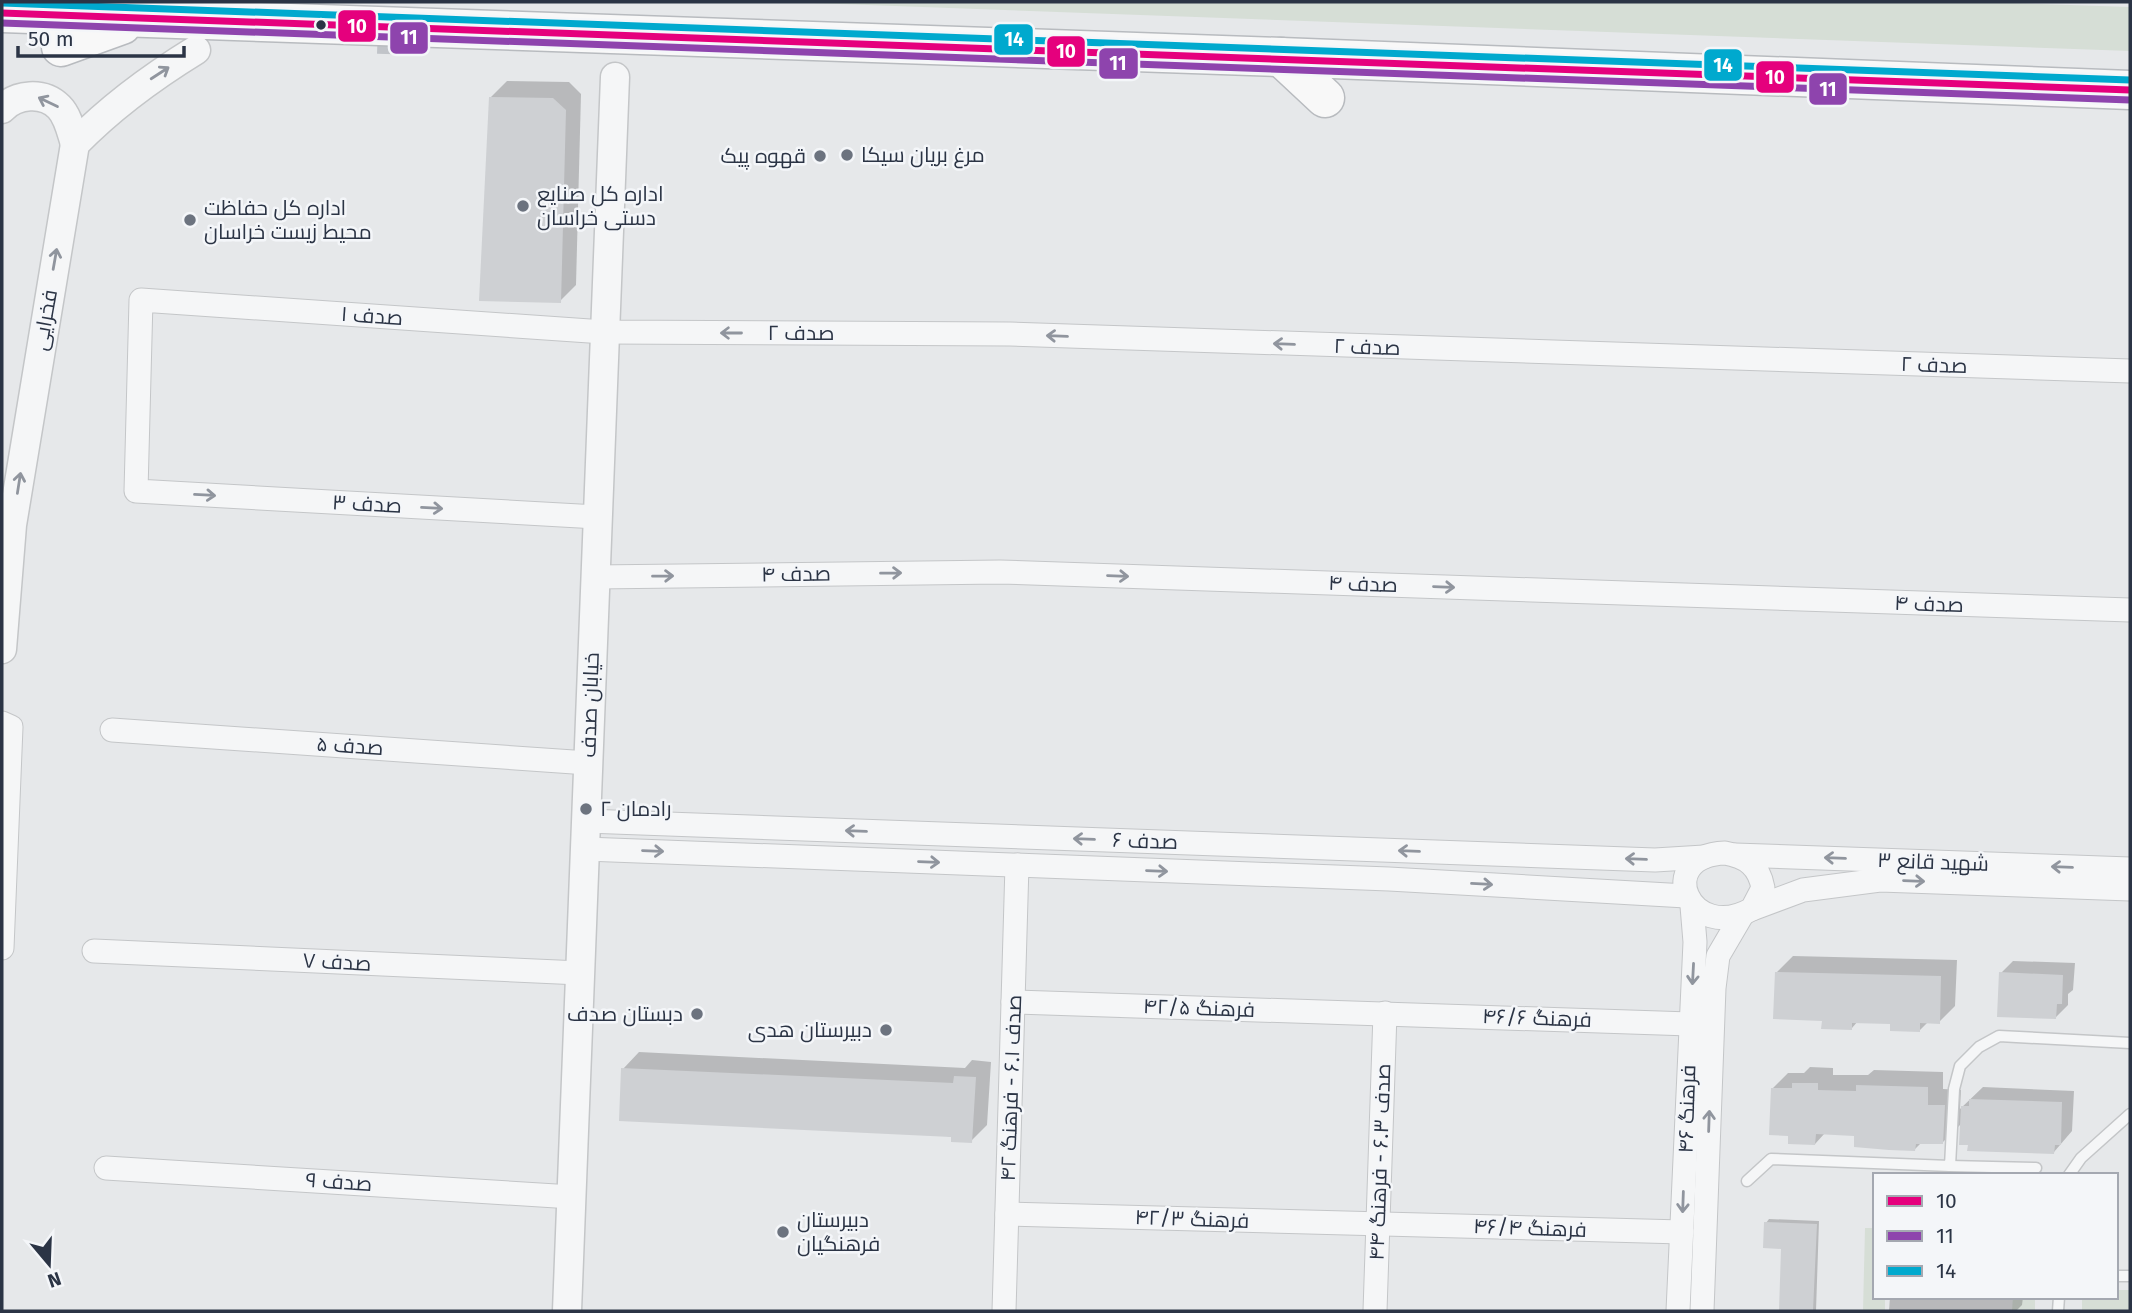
<svg xmlns="http://www.w3.org/2000/svg" width="2132" height="1313" font-family="'Fira Sans',Cairo,sans-serif">
	<style>
		.green { fill: #d6ded6 }
		.shadow { fill: #0003 }
		.building { fill: #ced0d3 }
		.lines { fill: none; stroke-linecap: round; stroke-linejoin: round }
		.pedestrian-tunnel { stroke: #c1c4c9; stroke-width: 18; stroke-dasharray: 18 9; stroke-linecap: butt }
		.service-casing { stroke: #c4c6c8; stroke-width: 13 }
		.minor-casing { stroke: #c4c6c8; stroke-width: 25 }
		.tertiary-casing { stroke: #c4c6c8; stroke-width: 31 }
		.trunk-casing { stroke: #b8bbbf; stroke-width: 41 }
		.service { stroke: #f5f6f7; stroke-width: 10 }
		.minor { stroke: #f5f6f7; stroke-width: 23 }
		.tertiary { stroke: #f5f6f7; stroke-width: 28 }
		.trunk { stroke: #f8f8f8; stroke-width: 38 }
		.bus-1-casing { stroke: #f4f6f9; stroke-width: 12 }
		.bus-2-casing { stroke: #f4f6f9; stroke-width: 12 }
		.bus-3-casing { stroke: #f4f6f9; stroke-width: 12 }
		.bus-1 { stroke: #e5007d; stroke-width: 7 }
		.bus-2 { stroke: #8e44ad; stroke-width: 7 }
		.bus-3 { stroke: #00a9ce; stroke-width: 7 }
		.oneway { stroke: #90959e }
		.bus-dot { fill: #2b3445; stroke: #f4f6f9; stroke-width: 2.5 }
		.poi-dot { fill: #6c737f; stroke: #f4f6f9; stroke-width: 2.5 }
		.labels { text-anchor: middle; stroke-width: 5; stroke-linejoin: round; paint-order: stroke }
		.poi-label { font-size: 21px; fill: #2b3445; stroke: #f4f6f9; text-anchor: start }
		.street-label { font-size: 21px; fill: #2b3445; stroke: #f4f6f9 }
		.line-badge { stroke: #f4f6f9; stroke-width: 2.5 }
		.badge-label { font-size: 19px; text-anchor: middle; font-weight: bold; fill: #fff }
	</style>
	<rect width="100%" height="100%" fill="#e6e8ea"/>
	<g class="green">
		<polygon points="786,2 1981,2 2130,7 2130,51"/>
		<polygon points="1865,1228 1875,1228 1875,1297 1885,1297 1885,1311 1863,1311"/>
		<polygon points="2116,1290 2130,1290 2130,1311 2082,1311 2082,1297 2116,1297"/>
		<polygon points="2013,1297 2035,1297 2035,1311 2012,1311"/>
	</g>
	<g class="shadow">
		<polygon points="507,81 569,82 581,94 576,285 560,301 491,97"/>
		<polygon points="1793,956 1957,960 1955,1006 1939,1022 1928,1022 1919,1031 1892,1023 1858,1021 1852,1028 1824,1019 1776,973"/>
		<polygon points="2013,961 2075,963 2073,990 2068,994 2068,1005 2056,1017 2001,973"/>
		<polygon points="639,1052 965,1068 972,1060 991,1062 987,1125 971,1141 623,1069"/>
		<polygon points="1810,1067 1833,1068 1833,1075 1868,1075 1874,1070 1943,1072 1943,1089 1961,1090 1960,1109 1983,1087 2074,1091 2072,1131 2054,1152 1969,1143 1962,1123 1943,1142 1922,1142 1915,1149 1856,1134 1825,1133 1815,1144 1790,1134 1772,1089 1788,1073 1804,1073"/>
		<polygon points="1769,1219 1819,1221 1816,1311 1780,1311 1783,1247 1766,1223"/>
		<polygon points="1890,1297 2023,1297 2022,1305 2016,1311 1889,1311"/>
	</g>
	<g class="building">
		<polygon points="489,97 553,98 566,110 561,303 479,301"/>
		<polygon points="1775,972 1941,976 1940,1024 1920,1023 1920,1032 1890,1031 1890,1024 1852,1023 1852,1030 1821,1029 1822,1021 1773,1019"/>
		<polygon points="1999,972 2063,975 2062,1004 2057,1004 2056,1019 1997,1017"/>
		<polygon points="621,1068 953,1083 954,1076 976,1077 972,1143 951,1142 951,1137 619,1121"/>
		<polygon points="1792,1083 1818,1083 1818,1090 1856,1091 1856,1085 1928,1087 1928,1105 1945,1105 1943,1144 1916,1144 1915,1151 1889,1150 1854,1147 1854,1136 1816,1134 1815,1145 1788,1144 1788,1136 1769,1135 1771,1088 1792,1088"/>
		<polygon points="1969,1099 2062,1102 2061,1145 2055,1145 2054,1154 1967,1151 1968,1145 1959,1145 1961,1106 1969,1106"/>
		<polygon points="1764,1222 1817,1224 1813,1311 1779,1311 1781,1249 1763,1248"/>
	</g>
	<g class="lines">
		<polyline class="pedestrian-tunnel" points="386,54 388,2"/>
		<g class="service-casing">
			<g id="service">
				<polyline points="1950,1166 2036,1168"/>
				<polyline points="2069,1175 2081,1158 2130,1114"/>
				<polyline points="1747,1181 1771,1159 1950,1166 1954,1089 1960,1066 1979,1047 1999,1036 2130,1043"/>
				<polyline points="2116,1276 2130,1276"/>
				<polyline points="2058,1311 2059,1297"/>
			</g>
		</g>
		<g class="minor-casing">
			<g id="minor">
				<polyline points="597,517 136,491 141,300 604,332 1010,334 2130,371"/>
				<polyline points="595,577 1000,572 2130,610"/>
				<polyline points="2,723 11,727 2,948"/>
				<polyline points="112,730 588,763"/>
				<polyline points="586,821 1655,860 1704,857"/>
				<polyline points="585,849 1389,879 1686,896"/>
				<path d="M1725,853C1747,857 1759,866 1763,888L1752,909C1689,945 1652,856 1725,853Z"/>
				<polyline points="1735,855 2130,869"/>
				<polyline points="1752,909 1803,890 1880,880 2130,889"/>
				<polyline points="94,951 580,973"/>
				<polyline points="1013,1002 1690,1024"/>
				<polyline points="106,1168 572,1197"/>
				<polyline points="1007,1214 1682,1232"/>
				<polyline points="1004,1311 1017,865"/>
				<polyline points="1375,1311 1385,1013"/>
				<polyline points="1678,1311 1695,942 1692,906"/>
				<polyline points="1702,1311 1714,988 1718,956 1742,915"/>
			</g>
		</g>
		<g class="tertiary-casing">
			<g id="tertiary">
				<path d="M2,109C16,94 43,91 59,107C68,116 71,131 75,144"/>
				<path d="M2,649L12,525L75,144C111,107 152,77 196,50"/>
				<polyline points="567,1311 615,77"/>
			</g>
		</g>
		<g class="trunk-casing">
			<g id="trunk">
				<polyline points="2,13 1281,57 2130,90"/>
				<polyline points="61,47 122,25"/>
				<polyline points="1281,57 1325,98"/>
			</g>
		</g>
		<use href="#service" class="service"/>
		<use href="#minor" class="minor"/>
		<use href="#tertiary" class="tertiary"/>
		<use href="#trunk" class="trunk"/>
		<g class="bus-1-casing">
			<polyline id="bus-1" points="2,13 2130,90"/>
		</g>
		<g class="bus-2-casing">
			<polyline id="bus-2" points="2,23 2130,100"/>
		</g>
		<g class="bus-3-casing">
			<polyline id="bus-3" points="2,3 2130,80"/>
		</g>
		<use href="#bus-1" class="bus-1"/>
		<use href="#bus-2" class="bus-2"/>
		<use href="#bus-3" class="bus-3"/>
	</g>
	<defs><path id="oneway-shaft" d="M-6 0H5M1.5-3L5.5 0L1.5 3" fill="none" stroke-width="1.6" stroke-linecap="round" stroke-linejoin="round" transform="scale(1.75)"/></defs>
	<g class="oneway">
		<use href="#oneway-shaft" transform="translate(160 73) rotate(-33)"/>
		<use href="#oneway-shaft" transform="translate(48 102) rotate(-154)"/>
		<use href="#oneway-shaft" transform="translate(55 259) rotate(-80)"/>
		<use href="#oneway-shaft" transform="translate(731 333) rotate(-180)"/>
		<use href="#oneway-shaft" transform="translate(1057 336) rotate(-178)"/>
		<use href="#oneway-shaft" transform="translate(1284 344) rotate(-178)"/>
		<use href="#oneway-shaft" transform="translate(19 483) rotate(-81)"/>
		<use href="#oneway-shaft" transform="translate(205 495) rotate(3)"/>
		<use href="#oneway-shaft" transform="translate(432 508) rotate(3)"/>
		<use href="#oneway-shaft" transform="translate(891 573) rotate(-1)"/>
		<use href="#oneway-shaft" transform="translate(663 576) rotate(-1)"/>
		<use href="#oneway-shaft" transform="translate(1118 576) rotate(2)"/>
		<use href="#oneway-shaft" transform="translate(1444 587) rotate(2)"/>
		<use href="#oneway-shaft" transform="translate(856 831) rotate(-178)"/>
		<use href="#oneway-shaft" transform="translate(1084 839) rotate(-178)"/>
		<use href="#oneway-shaft" transform="translate(653 851) rotate(2)"/>
		<use href="#oneway-shaft" transform="translate(1409 851) rotate(-178)"/>
		<use href="#oneway-shaft" transform="translate(1835 858) rotate(-178)"/>
		<use href="#oneway-shaft" transform="translate(1636 859) rotate(-178)"/>
		<use href="#oneway-shaft" transform="translate(929 862) rotate(2)"/>
		<use href="#oneway-shaft" transform="translate(2062 867) rotate(-178)"/>
		<use href="#oneway-shaft" transform="translate(1157 871) rotate(2)"/>
		<use href="#oneway-shaft" transform="translate(1914 881) rotate(2)"/>
		<use href="#oneway-shaft" transform="translate(1482 884) rotate(3)"/>
		<use href="#oneway-shaft" transform="translate(1693 974) rotate(93)"/>
		<use href="#oneway-shaft" transform="translate(1709 1121) rotate(-88)"/>
		<use href="#oneway-shaft" transform="translate(1683 1202) rotate(92)"/>
	</g>
	<circle class="bus-dot" cx="321" cy="25" r="6"/>
	<g class="poi-dot">
		<circle cx="847" cy="155" r="7"/>
		<circle cx="820" cy="156" r="7"/>
		<circle cx="523" cy="206" r="7"/>
		<circle cx="190" cy="220" r="7"/>
		<circle cx="586" cy="809" r="7"/>
		<circle cx="697" cy="1014" r="7"/>
		<circle cx="886" cy="1030" r="7"/>
		<circle cx="783" cy="1232" r="7"/>
	</g>
	<g class="labels">
		<g class="poi-label">
			<text x="861" y="162">مرغ بریان سیکا</text>
			<text x="806" y="163" text-anchor="end">قهوه پیک</text>
			<text x="537" y="201">اداره کل صنایع<tspan x="537" dy="24">دستی خراسان</tspan></text>
			<text x="204" y="215">اداره کل حفاظت<tspan x="204" dy="24">محیط زیست خراسان</tspan></text>
			<text x="600" y="816">رادمان ۲</text>
			<text x="683" y="1021" text-anchor="end">دبستان صدف</text>
			<text x="872" y="1037" text-anchor="end">دبیرستان هدی</text>
			<text x="797" y="1227">دبیرستان<tspan x="797" dy="24">فرهنگیان</tspan></text>
		</g>
		<g class="street-label">
			<text transform="translate(372 316) rotate(4)" y="7">صدف ۱</text>
			<text transform="translate(45 320) rotate(-80)" y="7">فخرایی</text>
			<text x="801" y="340">صدف ۲</text>
			<text transform="translate(1367 347) rotate(2)" y="7">صدف ۲</text>
			<text transform="translate(1934 365) rotate(2)" y="7">صدف ۲</text>
			<text transform="translate(367 504) rotate(3)" y="7">صدف ۳</text>
			<text transform="translate(796 574) rotate(-1)" y="7">صدف ۴</text>
			<text transform="translate(1363 584) rotate(2)" y="7">صدف ۴</text>
			<text transform="translate(1929 604) rotate(2)" y="7">صدف ۴</text>
			<text transform="translate(590 705) rotate(-88)" y="7">خیابان صدف</text>
			<text transform="translate(350 746) rotate(4)" y="7">صدف ۵</text>
			<text transform="translate(1145 841) rotate(2)" y="7">صدف ۶</text>
			<text transform="translate(1933 862) rotate(2)" y="7">شهید قانع ۳</text>
			<text transform="translate(337 962) rotate(3)" y="7">صدف ۷</text>
			<text transform="translate(1199 1008) rotate(2)" y="7">فرهنگ ۴۲/۵</text>
			<text transform="translate(1537 1018) rotate(2)" y="7">فرهنگ ۴۶/۶</text>
			<text transform="translate(1011 1088) rotate(-88)" y="7">صدف ۶.۱ - فرهنگ ۴۲</text>
			<text transform="translate(1687 1109) rotate(-88)" y="7">فرهنگ ۴۶</text>
			<text transform="translate(1380 1162) rotate(-88)" y="7">صدف ۶.۳ - فرهنگ ۴۴</text>
			<text transform="translate(339 1182) rotate(4)" y="7">صدف ۹</text>
			<text transform="translate(1192 1219) rotate(2)" y="7">فرهنگ ۴۲/۳</text>
			<text transform="translate(1530 1228) rotate(2)" y="7">فرهنگ ۴۶/۴</text>
		</g>
	</g>
	<g class="line-badge">
		<rect x="337" y="9" width="40" height="34" rx="7" fill="#e5007d"/>
		<rect x="389" y="21" width="40" height="34" rx="7" fill="#8e44ad"/>
		<rect x="993" y="23" width="41" height="33" rx="7" fill="#00a9ce"/>
		<rect x="1046" y="35" width="40" height="33" rx="7" fill="#e5007d"/>
		<rect x="1098" y="47" width="41" height="33" rx="7" fill="#8e44ad"/>
		<rect x="1703" y="48" width="40" height="34" rx="7" fill="#00a9ce"/>
		<rect x="1755" y="60" width="40" height="34" rx="7" fill="#e5007d"/>
		<rect x="1808" y="72" width="40" height="34" rx="7" fill="#8e44ad"/>
	</g>
	<g class="badge-label">
		<text x="357" y="33">10</text>
		<text x="409" y="44">11</text>
		<text x="1014" y="46">14</text>
		<text x="1066" y="58">10</text>
		<text x="1118" y="70">11</text>
		<text x="1723" y="72">14</text>
		<text x="1775" y="84">10</text>
		<text x="1828" y="96">11</text>
	</g>
	<rect width="2132" height="1313" fill="none" stroke="#2b3445" stroke-width="7"/>
	<rect x="1873" y="1173" width="245" height="126" fill="#f4f6f9" stroke="#a4a8b1" stroke-width="2"/>
	<rect x="1887" y="1196" width="35" height="10" fill="#e5007d" stroke="#a4a8b1" stroke-width="2"/>
	<text x="1936" y="1208" font-size="21" fill="#2b3445">10</text>
	<rect x="1887" y="1231" width="35" height="10" fill="#8e44ad" stroke="#a4a8b1" stroke-width="2"/>
	<text x="1936" y="1243" font-size="21" fill="#2b3445">11</text>
	<rect x="1887" y="1266" width="35" height="10" fill="#00a9ce" stroke="#a4a8b1" stroke-width="2"/>
	<text x="1936" y="1278" font-size="21" fill="#2b3445">14</text>
	<g transform="translate(49 1264) rotate(161)" stroke="#f4f6f9" stroke-width="5" paint-order="stroke">
	<path d="M0-5L12 26L0 18L-12 26Z" fill="#2b3445"/>
	<text y="-10" font-size="19" font-weight="bold" text-anchor="middle" fill="#2b3445">N</text>
	</g>
	<path d="M18 46v10h166v-10" fill="none" stroke="#2b3445" stroke-width="3.5"/>
	<text x="28" y="46" font-size="21" fill="#2b3445" stroke="#f4f6f9" stroke-width="5" paint-order="stroke">50 m</text>
</svg>
